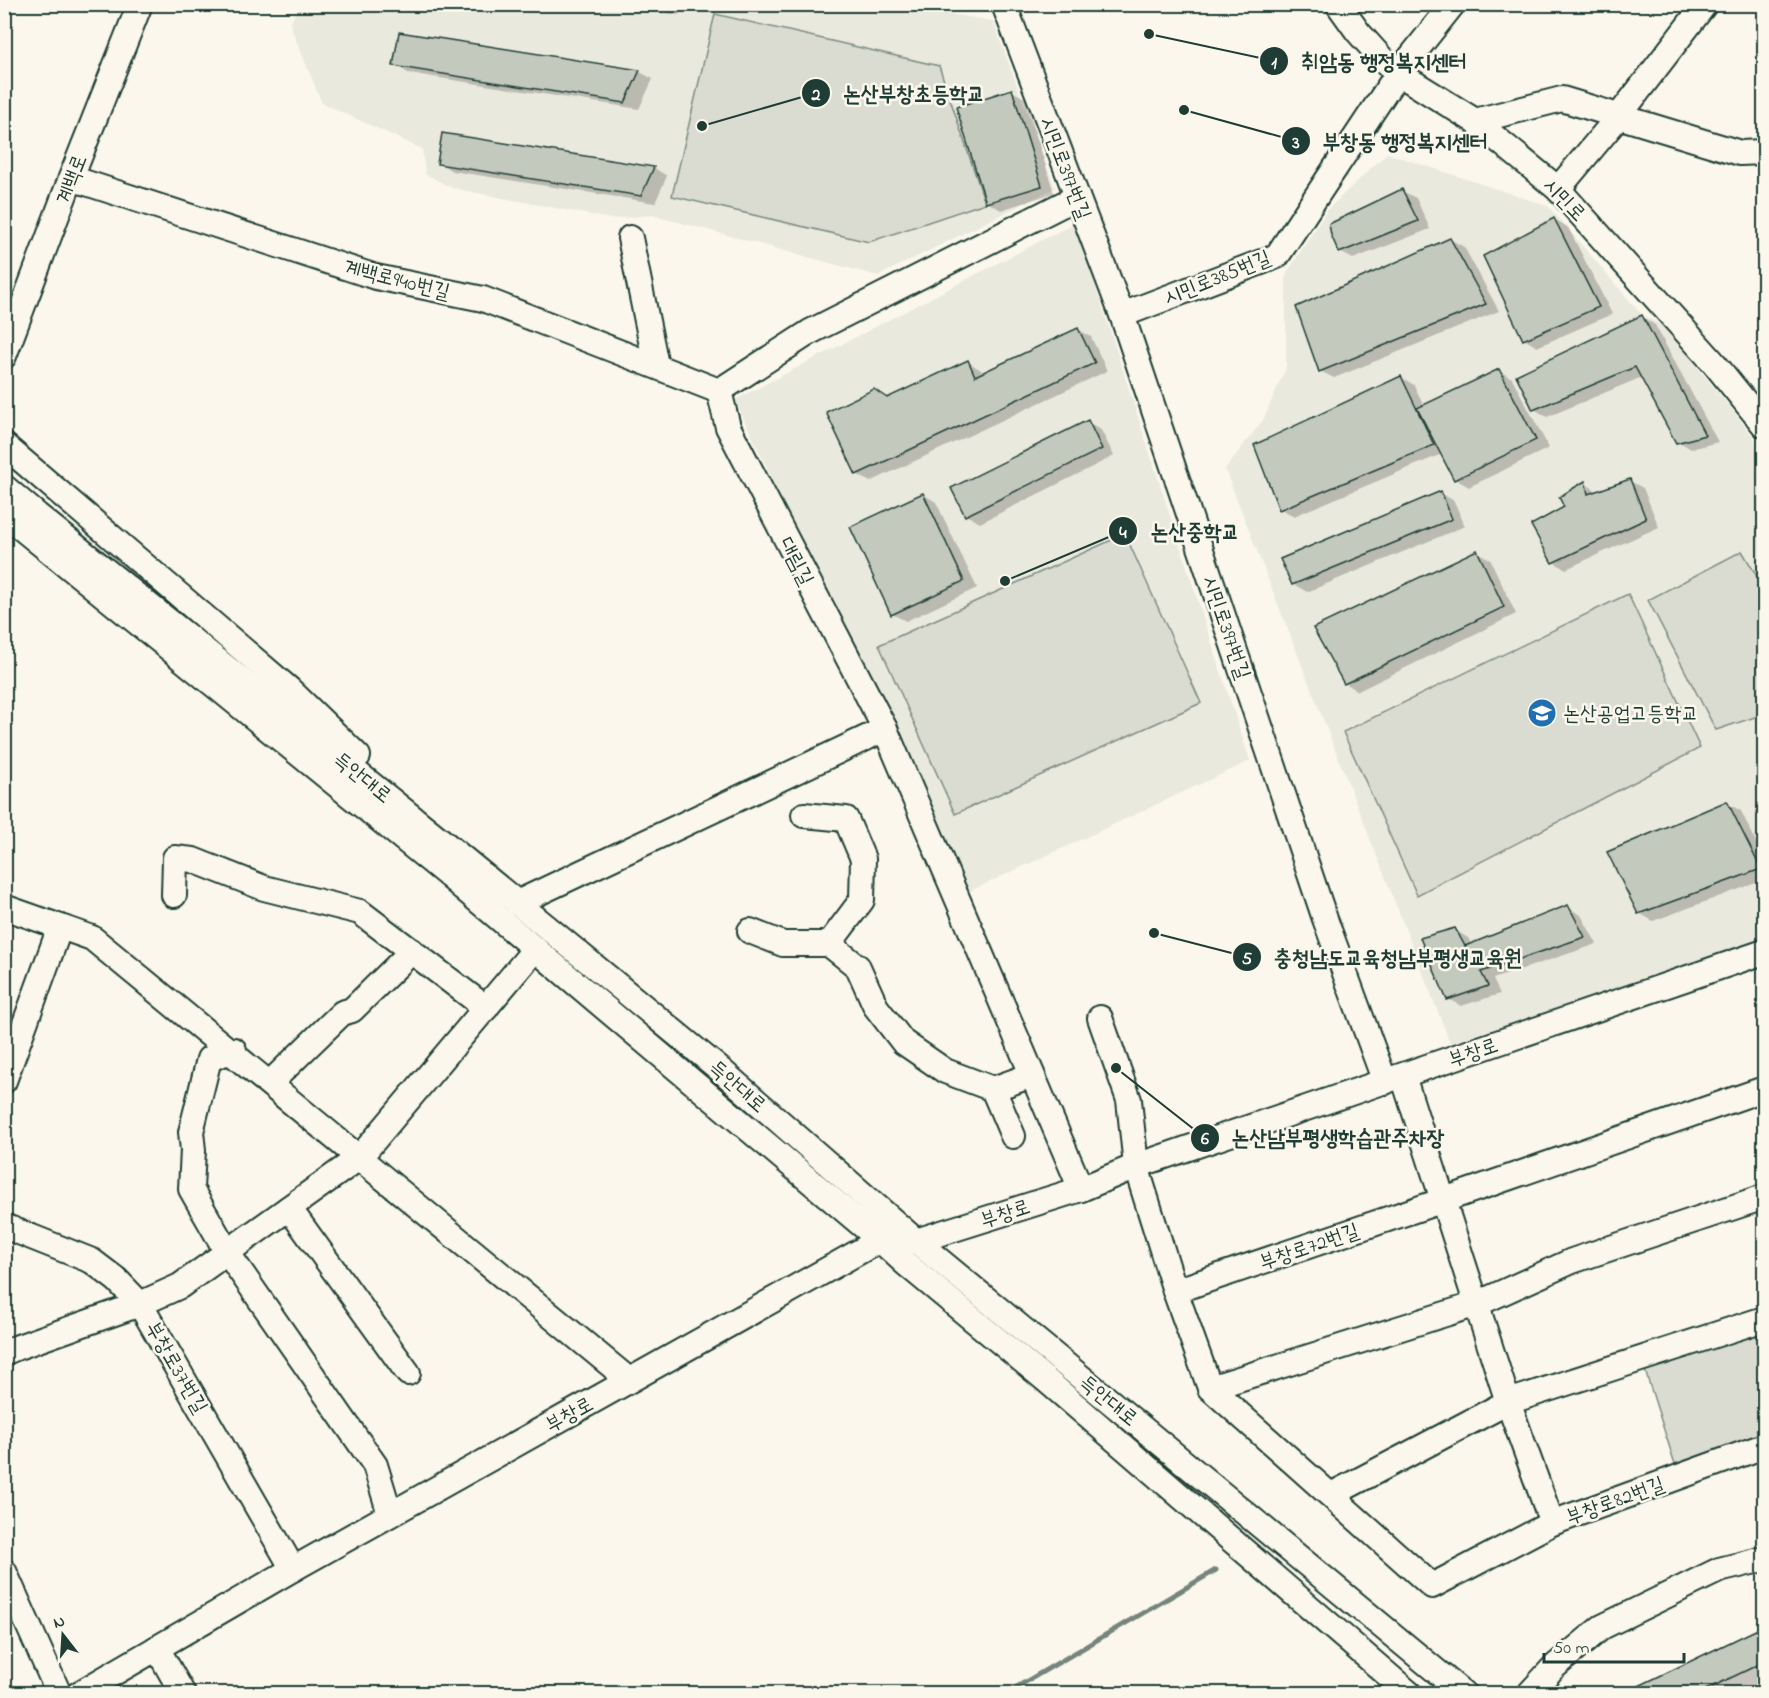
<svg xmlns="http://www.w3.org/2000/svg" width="1769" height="1698" font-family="'Indie Flower','Poor Story',sans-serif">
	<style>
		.built { fill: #eae9de }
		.green { fill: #dbdcd1; stroke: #7d8c82; stroke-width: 1.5 }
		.shadow { fill: #0003 }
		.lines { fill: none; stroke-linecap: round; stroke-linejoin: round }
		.stream { stroke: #74847b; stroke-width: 5 }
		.building { fill: #c4c9be; stroke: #1f3d34; stroke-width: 1.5 }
		.minor-casing { stroke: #1f3d34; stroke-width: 28 }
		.minor { stroke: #fbf7ec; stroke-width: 24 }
		.labels { text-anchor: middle; stroke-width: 5; stroke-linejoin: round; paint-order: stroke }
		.street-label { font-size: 21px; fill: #1f3d34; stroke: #fbf7ec }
		.poi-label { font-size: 21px; fill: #1f3d34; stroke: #fbf7ec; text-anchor: start }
		.leader { fill: none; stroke: #1f3d34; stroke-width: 2 }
		.callout-dot { fill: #1f3d34; stroke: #fbf7ec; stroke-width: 2 }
		.mark-label { font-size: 18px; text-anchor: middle; font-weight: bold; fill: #fff }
		.callout-label { font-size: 22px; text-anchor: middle; font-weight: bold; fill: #1f3d34; stroke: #fbf7ec; stroke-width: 5; stroke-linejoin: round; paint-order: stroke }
	</style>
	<rect width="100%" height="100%" fill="#fbf7ec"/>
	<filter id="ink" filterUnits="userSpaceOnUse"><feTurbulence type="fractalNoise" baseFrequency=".0167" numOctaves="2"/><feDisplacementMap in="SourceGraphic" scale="12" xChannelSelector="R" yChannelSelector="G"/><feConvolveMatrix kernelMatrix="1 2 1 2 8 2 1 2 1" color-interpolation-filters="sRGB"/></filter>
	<g filter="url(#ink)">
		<g class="built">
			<polygon points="299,4 887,4 993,21 1055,188 878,276 652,215 611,219 452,188 425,174 422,149 322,103 290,25"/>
			<polygon points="1387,153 1548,206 1642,315 1665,327 1754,437 1764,486 1764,940 1451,1045 1225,469 1263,420 1286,368 1286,274 1328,209"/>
			<polygon points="1075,223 1250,761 966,893 735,400"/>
		</g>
		<g class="green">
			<polygon points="715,14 939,66 985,203 869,242 672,196"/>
			<polygon points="1125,534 1201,703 955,814 879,645"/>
			<polygon points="1742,551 1764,588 1764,714 1716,730 1648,600"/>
			<polygon points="1628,594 1700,748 1417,895 1343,732"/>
			<polygon points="1764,1326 1764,1435 1675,1464 1643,1364"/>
		</g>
		<g class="shadow">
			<polygon points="607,4 681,4 679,15"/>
			<polygon points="400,34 640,72 653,79 639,109 408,73 395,65"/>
			<polygon points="1012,91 1025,98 1054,193 1001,210 987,202"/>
			<polygon points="443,135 654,168 667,176 655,203 452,171 439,163"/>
			<polygon points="1402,191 1416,198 1430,229 1353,259 1340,252"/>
			<polygon points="1554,219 1568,227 1612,314 1537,347 1524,339"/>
			<polygon points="1450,239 1464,247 1499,311 1334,378 1320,371"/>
			<polygon points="1642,317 1655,325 1718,442 1691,449 1678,441 1642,377 1547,417 1534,409"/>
			<polygon points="1078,329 1091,337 1107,371 870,482 857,474 968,362 981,370 983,374"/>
			<polygon points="1499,371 1512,378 1549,448 1469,487 1455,479 1442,454 1294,516 1281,509 1401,377 1414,385 1424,406"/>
			<polygon points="1088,422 1101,430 1114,456 980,523 966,515 953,489"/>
			<polygon points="1630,481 1643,488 1659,527 1566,569 1553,562 1566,508 1585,483 1598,492"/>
			<polygon points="1441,493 1454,501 1465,526 1307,592 1293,584"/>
			<polygon points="923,494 936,502 977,588 906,621 892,614"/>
			<polygon points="1477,552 1490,559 1516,614 1358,691 1345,683"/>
			<polygon points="1727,803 1741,811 1764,859 1764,880 1653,921 1639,913"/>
			<polygon points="1567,907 1581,915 1597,944 1493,979 1500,994 1461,1006 1448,999 1455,930 1468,938 1472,945"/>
			<polygon points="1764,1628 1764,1694 1623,1693"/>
		</g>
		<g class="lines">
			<polyline class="stream" points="1005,1694 1216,1570"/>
		</g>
		<g class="building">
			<polygon points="399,32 640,70 625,103 393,66"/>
			<polygon points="1012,89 1042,186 986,203 956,107"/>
			<polygon points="442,133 654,167 641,196 437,164"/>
			<polygon points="1402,189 1418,221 1339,253 1331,235 1329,224"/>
			<polygon points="1554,218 1599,307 1523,340 1483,256"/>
			<polygon points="1450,238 1486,304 1319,372 1296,307"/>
			<polygon points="1642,315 1705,435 1676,443 1635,367 1533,410 1516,375"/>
			<polygon points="1078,328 1095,363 856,475 826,412 874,389 887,398 968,360 975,376"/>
			<polygon points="1499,369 1536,440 1454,480 1417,408"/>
			<polygon points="1401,376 1434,445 1279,510 1254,445"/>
			<polygon points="1088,420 1102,449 965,516 951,488"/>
			<polygon points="1630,479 1646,519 1552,563 1531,525 1564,507 1559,497 1585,481 1588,494"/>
			<polygon points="1441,491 1452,519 1292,585 1280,559"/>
			<polygon points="923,493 964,581 891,615 850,527"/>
			<polygon points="1477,550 1504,607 1344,684 1313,628"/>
			<polygon points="1727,801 1761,869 1638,914 1607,852"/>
			<polygon points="1568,905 1585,937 1481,972 1488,986 1447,1000 1420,938 1455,928 1465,946"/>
			<polygon points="1764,1626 1764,1662 1697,1694 1622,1694"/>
		</g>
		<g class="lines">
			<g class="minor-casing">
				<g id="minor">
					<polyline points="1338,4 1358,32 1384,61 1398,73 1475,121 1558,189 1714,363 1764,425"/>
					<polyline points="1005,7 1122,315 1325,919 1385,1082"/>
					<polyline points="1475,121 1562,99 1740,153 1764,152"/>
					<polyline points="71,178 376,277 483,299 719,391"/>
					<polyline points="1558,189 1619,116 1705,4"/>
					<polyline points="1077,197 810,332 719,391 728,427 885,729 1081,1189"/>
					<polyline points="630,238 656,365"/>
					<polyline points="1122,315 1277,256 1398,73 1453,4"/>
					<polyline points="4,356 71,178 140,4"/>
					<polyline points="4,445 290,690 358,756"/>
					<polyline points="4,487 37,515 459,855 723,1072 916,1241 1464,1694"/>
					<polyline points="4,514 444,872 880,1240 905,1263 1046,1380 1410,1694"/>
					<polyline points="804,815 846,819 863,859 862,900 829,944 858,967 876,1007 903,1042 945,1071 993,1089 1032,1075"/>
					<polyline points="174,895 175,858 193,860 264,888 360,912 486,1008"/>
					<polyline points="517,903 885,729"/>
					<polyline points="4,907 92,938 629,1380"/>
					<polyline points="750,931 783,944 829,944"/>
					<polyline points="1100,1018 1129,1100 1136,1166 1175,1291 1210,1388 1432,1586 1552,1523 1764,1446"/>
					<polyline points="234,1050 209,1059 191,1132 193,1150 191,1189 227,1252 375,1465 390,1514"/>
					<polyline points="1403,1076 1508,1402 1552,1523"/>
					<polyline points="4,1081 60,927"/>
					<polyline points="270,1083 342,1013 352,1010 412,951"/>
					<polyline points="993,1089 1013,1136"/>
					<polyline points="289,1208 408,1373"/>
					<polyline points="4,1226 92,1261 117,1280 140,1304 293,1569"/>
					<polyline points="1175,1291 1444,1200 1764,1089"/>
					<polyline points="4,1353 18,1347 140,1304 180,1286 360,1157 535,949"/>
					<polyline points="1210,1388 1477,1304 1572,1261 1764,1197"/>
					<polyline points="1331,1495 1508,1402 1764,1319"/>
					<polyline points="4,1571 59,1694"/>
					<polyline points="157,1648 183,1694"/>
					<polyline points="78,1694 293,1569 880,1240 916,1241 1081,1189 1136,1166 1764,952"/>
					<polyline points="1529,1694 1553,1668 1602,1627 1719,1570 1764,1559"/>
				</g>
			</g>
			<use href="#minor" class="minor"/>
		</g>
	</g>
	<defs>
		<g id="school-disc" transform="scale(1.5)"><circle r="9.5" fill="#1f6fb2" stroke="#fbf7ec"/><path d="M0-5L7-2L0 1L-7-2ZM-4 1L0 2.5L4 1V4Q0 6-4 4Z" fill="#fff"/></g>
	</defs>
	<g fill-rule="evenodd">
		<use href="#school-disc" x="1542" y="713"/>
	</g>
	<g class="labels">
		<g class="street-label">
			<text transform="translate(1066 168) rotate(69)" y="7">시민로397번길</text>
			<text transform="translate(71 179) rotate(-69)" y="7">계백로</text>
			<text transform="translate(1565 199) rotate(46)" y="7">시민로</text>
			<text transform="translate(1217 277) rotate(-22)" y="7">시민로385번길</text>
			<text transform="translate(397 279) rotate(14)" y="7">계백로940번길</text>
			<text transform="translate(797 561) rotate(63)" y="7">대림길</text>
			<text transform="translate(1227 627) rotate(71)" y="7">시민로397번길</text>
			<text transform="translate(363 777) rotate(39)" y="7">득안대로</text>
			<text transform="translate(1473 1052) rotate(-19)" y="7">부창로</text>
			<text transform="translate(738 1086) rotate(41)" y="7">득안대로</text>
			<text transform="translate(1005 1213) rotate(-18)" y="7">부창로</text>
			<text transform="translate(1309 1246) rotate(-19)" y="7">부창로72번길</text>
			<text transform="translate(177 1367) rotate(60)" y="7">부창로37번길</text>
			<text transform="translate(1109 1400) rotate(39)" y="7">득안대로</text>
			<text transform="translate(569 1414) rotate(-29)" y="7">부창로</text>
			<text transform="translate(1615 1500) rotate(-20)" y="7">부창로82번길</text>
		</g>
		<g class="poi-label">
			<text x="1563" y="720">논산공업고등학교</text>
		</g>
	</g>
	<path class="leader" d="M1149 34L1274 61M702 126L816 93M1184 110L1296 141M1005 581L1123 531M1154 933L1247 957M1116 1068L1205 1138"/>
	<g class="callout-dot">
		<circle cx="1149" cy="34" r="6"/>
		<circle cx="702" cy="126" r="6"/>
		<circle cx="1184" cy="110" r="6"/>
		<circle cx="1005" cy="581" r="6"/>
		<circle cx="1154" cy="933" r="6"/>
		<circle cx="1116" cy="1068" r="6"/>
		<circle cx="1274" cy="61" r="15"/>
		<circle cx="816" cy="93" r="15"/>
		<circle cx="1296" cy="141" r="15"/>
		<circle cx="1123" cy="531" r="15"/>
		<circle cx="1247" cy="957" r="15"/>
		<circle cx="1205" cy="1138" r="15"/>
	</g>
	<g class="mark-label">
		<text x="1274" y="68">1</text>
		<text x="816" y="100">2</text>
		<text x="1296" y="148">3</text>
		<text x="1123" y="538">4</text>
		<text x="1247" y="964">5</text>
		<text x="1205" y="1144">6</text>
	</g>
	<g class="callout-label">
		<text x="1384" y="69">취암동 행정복지센터</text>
		<text x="914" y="101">논산부창초등학교</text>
		<text x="1405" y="149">부창동 행정복지센터</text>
		<text x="1195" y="539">논산중학교</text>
		<text x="1398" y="965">충청남도교육청남부평생교육원</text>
		<text x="1338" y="1145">논산남부평생학습관주차장</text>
	</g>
	<rect width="1769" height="1698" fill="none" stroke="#fbf7ec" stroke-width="24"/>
	<rect x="12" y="12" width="1745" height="1674" fill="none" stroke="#1f3d34" stroke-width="2" filter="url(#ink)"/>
	<g transform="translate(63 1635) rotate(343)" stroke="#fbf7ec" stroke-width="4.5" paint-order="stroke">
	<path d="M0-4.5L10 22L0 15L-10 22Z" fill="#1f3d34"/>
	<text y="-9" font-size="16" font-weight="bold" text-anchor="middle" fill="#1f3d34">N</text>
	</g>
	<path d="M1544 1653v9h140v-9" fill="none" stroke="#1f3d34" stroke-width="3"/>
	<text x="1553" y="1653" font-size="18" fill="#1f3d34" stroke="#fbf7ec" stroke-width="4.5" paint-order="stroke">50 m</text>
</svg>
